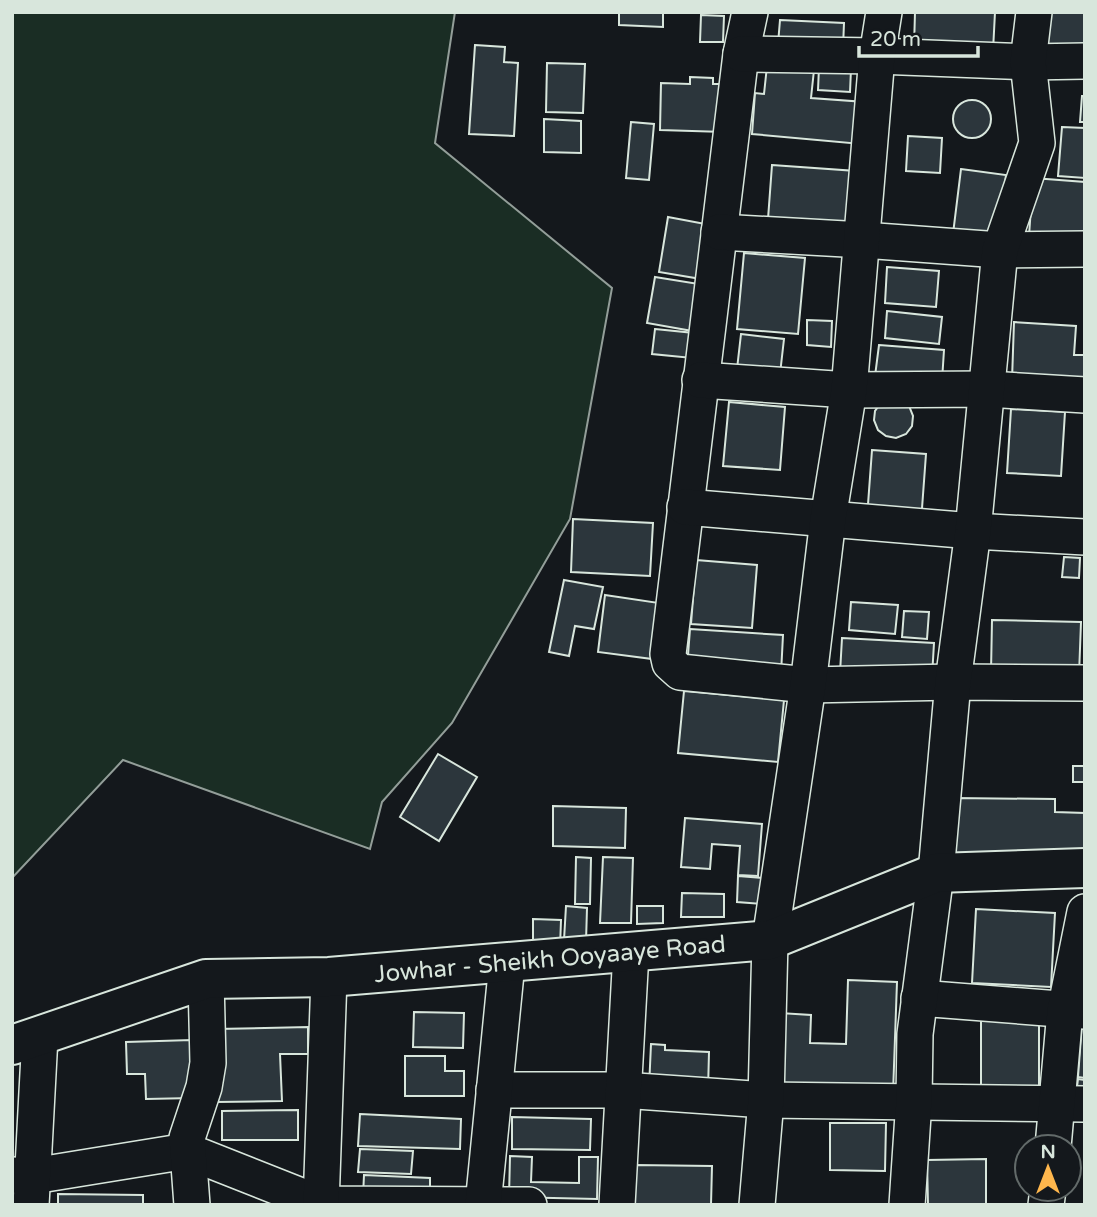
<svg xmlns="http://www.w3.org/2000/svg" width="1097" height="1217" font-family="'Varela Round',sans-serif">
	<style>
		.green { fill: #1a2d24; stroke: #939e99; stroke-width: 2 }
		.building { fill: #2c363c; stroke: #d8e6dc; stroke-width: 2 }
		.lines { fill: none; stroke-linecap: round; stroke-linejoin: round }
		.street-casing { stroke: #d8e6dc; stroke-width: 38 }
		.secondary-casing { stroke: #d8e6dc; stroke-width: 42 }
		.street { stroke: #14181c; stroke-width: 35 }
		.secondary { stroke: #14181c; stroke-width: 38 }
		.labels { text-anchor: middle; stroke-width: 5; stroke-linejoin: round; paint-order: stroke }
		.street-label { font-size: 24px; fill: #d8e6dc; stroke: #14181c }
	</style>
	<rect width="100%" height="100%" fill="#14181c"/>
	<polygon class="green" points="12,12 455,12 435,143 612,288 570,519 452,723 382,802 370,849 123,760 12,878"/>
	<g class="building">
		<polygon points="619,12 663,12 663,27 619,25"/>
		<polygon points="915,12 995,12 993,51 914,48"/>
		<polygon points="1049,12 1085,12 1085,50 1047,48"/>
		<polygon points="701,15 724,16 723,42 700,42"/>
		<polygon points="780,20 844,23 843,48 778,44"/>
		<polygon points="475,45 505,47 504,62 518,63 514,136 469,134"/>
		<polygon points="547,63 585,64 583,113 546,112"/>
		<polygon points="767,66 814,70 811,98 865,102 861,144 752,134 755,93 764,94"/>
		<polygon points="819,67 851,69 850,92 818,90"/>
		<polygon points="690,77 713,78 713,84 725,84 724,132 660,130 661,83 690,84"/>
		<polygon points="1082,96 1085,96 1085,122 1080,122"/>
		<circle cx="972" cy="119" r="19"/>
		<polygon points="544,119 581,121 581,153 544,152"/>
		<polygon points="631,122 654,124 649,180 626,178"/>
		<polygon points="1062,127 1085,128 1085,178 1058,176"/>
		<polygon points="908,136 942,138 940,173 906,171"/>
		<polygon points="772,165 856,171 852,224 768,219"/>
		<polygon points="961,169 1006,175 998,240 953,234"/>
		<polygon points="1033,178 1085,182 1085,241 1029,236"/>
		<polygon points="668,217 716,226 707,280 659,272"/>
		<polygon points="744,253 805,258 798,334 737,329"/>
		<polygon points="887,267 939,271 936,307 885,303"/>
		<polygon points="655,277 705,285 698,332 647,323"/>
		<polygon points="887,311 942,317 939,344 885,338"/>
		<polygon points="807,320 832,321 831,347 807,345"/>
		<polygon points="1014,322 1076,326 1074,355 1085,355 1084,384 1012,380"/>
		<polygon points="655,329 694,333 692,358 652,354"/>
		<polygon points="741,334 784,339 780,374 737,369"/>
		<polygon points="879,345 944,350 942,381 875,376"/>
		<polygon points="729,402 785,407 780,470 723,466"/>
		<polygon points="881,403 909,406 913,416 912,426 906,434 896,438 886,436 878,430 874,420 875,411"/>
		<polygon points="1011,409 1065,412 1061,476 1007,473"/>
		<polygon points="872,450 926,454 921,522 867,518"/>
		<polygon points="573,519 653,523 650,576 571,572"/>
		<polygon points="1064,557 1080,558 1079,578 1062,577"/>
		<polygon points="696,560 757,565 752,628 691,624"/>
		<polygon points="564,580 603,587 594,629 575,626 569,656 549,652"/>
		<polygon points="605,595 659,603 660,660 598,652"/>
		<polygon points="851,602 898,605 895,634 849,630"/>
		<polygon points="904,611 929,612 927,639 902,637"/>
		<polygon points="992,620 1081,622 1079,675 991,672"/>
		<polygon points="690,629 783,635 781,674 687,668"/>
		<polygon points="842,638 934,643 932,677 840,673"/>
		<polygon points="684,691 784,700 778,762 678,753"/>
		<polygon points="438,754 477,777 439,841 400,817"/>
		<rect x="1073" y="766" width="12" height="16"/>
		<polygon points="954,798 1055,799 1055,812 1085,813 1085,863 954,862"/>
		<polygon points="553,806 626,808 625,848 553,846"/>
		<polygon points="685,818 762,824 758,876 738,875 740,846 712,844 710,869 681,867"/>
		<polygon points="576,857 591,858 590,904 575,904"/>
		<polygon points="603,857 633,858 631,923 600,923"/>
		<polygon points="738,876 763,878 762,904 737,902"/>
		<polygon points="682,893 724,894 724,917 681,917"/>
		<polygon points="566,906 587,908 586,942 564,940"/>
		<polygon points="637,906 663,906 663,923 637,924"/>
		<polygon points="976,909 1055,913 1051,987 972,983"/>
		<polygon points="533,919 561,920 560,948 533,947"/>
		<polygon points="848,980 897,982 893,1094 777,1090 780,1013 811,1015 810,1043 846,1044"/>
		<polygon points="414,1012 464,1013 463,1048 413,1047"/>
		<rect x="981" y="1016" width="58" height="82"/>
		<polygon points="1082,1023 1085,1023 1085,1078 1078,1077"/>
		<polygon points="308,1027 308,1054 280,1054 282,1101 217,1102 216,1029"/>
		<polygon points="192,1040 193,1098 146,1099 145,1074 127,1074 126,1042"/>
		<polygon points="651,1044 665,1045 665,1050 709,1052 708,1091 649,1088"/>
		<polygon points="405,1056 445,1056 445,1071 464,1071 464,1096 405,1096"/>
		<polygon points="1078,1079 1085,1080 1085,1095 1076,1095"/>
		<polygon points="298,1110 298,1140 222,1140 222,1111"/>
		<polygon points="360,1114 461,1119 460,1149 358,1146"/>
		<polygon points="512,1117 591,1119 590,1150 512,1149"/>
		<polygon points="830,1123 886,1123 885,1171 830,1170"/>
		<polygon points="360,1149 413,1151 411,1174 358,1172"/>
		<polygon points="510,1156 532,1157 531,1182 579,1183 579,1157 598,1157 597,1199 509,1197"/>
		<polygon points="986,1159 986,1205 928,1205 927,1160"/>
		<polygon points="635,1165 712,1166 711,1205 634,1205"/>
		<polygon points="364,1175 430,1178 430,1199 363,1196"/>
		<polygon points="58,1194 143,1195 143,1205 58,1205"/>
	</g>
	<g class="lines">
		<g class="street-casing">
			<g id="street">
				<polyline points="750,12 741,54 668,654 670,663 680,672 808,685 953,682 1085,683"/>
				<polyline points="741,54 877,56 1028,62 1085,61"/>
				<polyline points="719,232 863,240 1000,250 1085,249"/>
				<polyline points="700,380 849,390 988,389 1085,395"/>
				<polyline points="685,507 973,531 1085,537"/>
				<polyline points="919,998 1085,1011"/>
				<polyline points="494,1090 622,1090 766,1100 1085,1104"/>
				<polyline points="1053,1147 1065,1011 1085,912"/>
				<polyline points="12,1175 33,1176 187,1151 321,1204 529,1205"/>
				<polyline points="31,1205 40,1036"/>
				<polyline points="192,1205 187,1138 204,1087 208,1063 206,979"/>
				<polyline points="321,1205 329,977"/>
				<polyline points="483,1205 507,963"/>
				<polyline points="617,1205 631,952"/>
				<polyline points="757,1205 766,1100 770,940 808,685 828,519 849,390 877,56 884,12"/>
				<polyline points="907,1205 914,1100 915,1034 936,873 953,682 973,531 1000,250 1037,143 1028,62 1034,12"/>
				<polyline points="1046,1205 1048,1189"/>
			</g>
		</g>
		<g class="secondary-casing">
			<polyline id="secondary" points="12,1045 206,979 329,977 770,940 936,873 1085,868"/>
		</g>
		<use href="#street" class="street"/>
		<use href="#secondary" class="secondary"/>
	</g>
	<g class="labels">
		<g class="street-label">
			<text transform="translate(550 959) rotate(-5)" y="8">Jowhar - Sheikh Ooyaaye Road</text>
		</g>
	</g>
	<rect width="1097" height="1217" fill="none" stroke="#d8e6dc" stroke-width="28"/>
	<g transform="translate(1048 1168)"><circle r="33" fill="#14181c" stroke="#626a69" stroke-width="2"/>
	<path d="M0-5L12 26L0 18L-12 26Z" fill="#ffb74d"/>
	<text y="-10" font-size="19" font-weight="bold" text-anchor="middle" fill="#d8e6dc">N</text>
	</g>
	<path d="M859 46v10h119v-10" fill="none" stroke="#d8e6dc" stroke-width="3.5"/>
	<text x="870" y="46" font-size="21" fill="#d8e6dc" stroke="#14181c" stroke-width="5" paint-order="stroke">20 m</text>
</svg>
